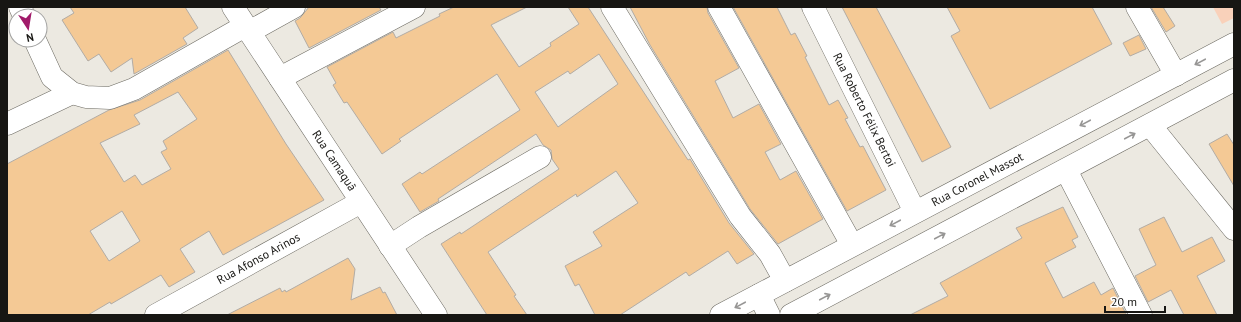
<svg xmlns="http://www.w3.org/2000/svg" width="1241" height="322" font-family="'PT Sans',sans-serif">
	<style>
		.green { fill: #f9d1ba }
		.building { fill: #f4c995; stroke: #b2aca5; fill-rule: evenodd }
		.lines { fill: none; stroke-linecap: round; stroke-linejoin: round }
		.minor-casing { stroke: #6d6b63; stroke-width: 23 }
		.minor { stroke: #fff; stroke-width: 22 }
		.oneway { stroke: #979695 }
		.labels { text-anchor: middle; stroke-width: 3.5; stroke-linejoin: round; paint-order: stroke }
		.street-label { font-size: 12px; fill: #171613; stroke: #fff }
	</style>
	<rect width="100%" height="100%" fill="#ece9e1"/>
	<polygon class="green" points="1213,7 1234,7 1234,18 1222,24"/>
	<g class="building">
		<polygon points="70,7 185,7 198,28 183,38 187,44 134,74 132,58 111,72 99,54 88,61 62,20 74,13"/>
		<polygon points="309,7 379,7 381,10 309,48 295,21 300,18"/>
		<path d="M454,7H527L491,25L519,67L551,46L550,43L579,24L568,7H588L688,160L690,159L729,223L754,254L737,264L728,251L689,276L686,272L620,315H595L579,284L575,286L565,266L602,246L593,232L638,203L616,171L577,197L576,194L488,252L516,295L514,296L527,315H487L441,244L460,232L461,234L559,169L552,159L551,150L543,145L536,134L438,199L439,201L420,212L402,184L420,172L422,174L520,110L497,74L399,139L401,141L382,154L347,102L344,103L333,85L336,83L327,67L393,32L396,38L440,16L439,14ZM599,54L618,84L558,127L535,92L568,71L570,74Z"/>
		<polygon points="630,7 707,7 708,13 739,68 715,81 733,118 759,104 781,144 765,152 780,180 796,171 823,219 778,244 750,209 650,45"/>
		<polygon points="733,7 777,7 791,35 795,33 807,56 805,57 829,105 838,100 848,118 845,119 860,147 863,146 886,190 847,211"/>
		<polygon points="842,7 876,7 951,147 922,162"/>
		<polygon points="947,7 1092,7 1112,44 990,109 951,36 960,31"/>
		<polygon points="1151,7 1163,7 1175,26 1166,32"/>
		<polygon points="1139,35 1146,49 1130,56 1123,43"/>
		<path d="M228,50L286,144L324,200L223,255L209,231L180,249L195,272L169,287L161,275L111,304L110,302L88,315H7V164L109,110L140,100ZM178,92L197,119L163,141L167,149L161,152L171,169L142,185L135,175L124,182L100,143L140,124L134,115ZM122,211L140,241L109,261L90,231Z"/>
		<polygon points="1227,134 1234,145 1234,186 1209,144"/>
		<polygon points="1063,207 1078,237 1072,240 1076,247 1045,263 1063,298 1094,282 1101,295 1113,288 1126,314 910,315 948,296 940,283 1022,238 1016,228"/>
		<polygon points="1164,217 1182,252 1212,237 1225,261 1197,276 1217,315 1184,315 1171,290 1148,302 1135,276 1156,265 1139,229"/>
		<polygon points="348,258 355,269 351,300 380,287 383,293 385,292 397,315 227,315 280,288 282,292 285,290 286,292"/>
	</g>
	<g class="lines">
		<g class="minor-casing">
			<g id="minor">
				<polyline points="20,7 24,16"/>
				<path id="s1" d="M233,7L436,315"/>
				<polyline points="612,7 740,216 770,254 785,281"/>
				<polyline points="719,7 852,245"/>
				<path id="s2" d="M813,7L915,212"/>
				<polyline points="1137,7 1176,75"/>
				<polyline points="249,32 294,7"/>
				<polyline points="35,40 52,77 72,93 86,97 110,98 134,89 245,26"/>
				<polyline points="280,78 414,7"/>
				<polyline points="7,124 72,93"/>
				<polyline points="1150,125 1234,229"/>
				<polyline points="1066,170 1141,315"/>
				<polyline points="390,246 419,227 540,157"/>
				<polyline points="759,295 769,315"/>
				<path id="s3" d="M156,315L361,202"/>
				<path id="s4" d="M721,315L1234,44"/>
				<polyline points="791,315 1234,80"/>
			</g>
		</g>
		<use href="#minor" class="minor"/>
	</g>
	<defs><path id="oneway-shaft" d="M-6 0H5M1.5-3L5.5 0L1.5 3" fill="none" stroke-width="1.6" stroke-linecap="round" stroke-linejoin="round"/></defs>
	<g class="oneway">
		<use href="#oneway-shaft" transform="translate(1200 62) rotate(152)"/>
		<use href="#oneway-shaft" transform="translate(1085 123) rotate(152)"/>
		<use href="#oneway-shaft" transform="translate(1130 136) rotate(-28)"/>
		<use href="#oneway-shaft" transform="translate(895 223) rotate(152)"/>
		<use href="#oneway-shaft" transform="translate(940 236) rotate(-28)"/>
		<use href="#oneway-shaft" transform="translate(825 297) rotate(-28)"/>
		<use href="#oneway-shaft" transform="translate(740 305) rotate(152)"/>
	</g>
	<g class="labels">
		<g class="street-label">
			<text dy="4" stroke="none"><textPath href="#s2" startOffset="115">Rua Roberto Félix Bertoi</textPath></text>
			<text dy="4" stroke="none"><textPath href="#s1" startOffset="184">Rua Camaquã</textPath></text>
			<text dy="4" stroke="none"><textPath href="#s4" startOffset="290">Rua Coronel Massot</textPath></text>
			<text dy="4" stroke="none"><textPath href="#s3" startOffset="117">Rua Afonso Arinos</textPath></text>
		</g>
	</g>
	<rect width="1241" height="322" fill="none" stroke="#171613" stroke-width="16"/>
	<g transform="translate(28 28) rotate(168)"><circle r="19" fill="#ffffff" stroke="#a2a2a1"/>
	<path d="M0-3L7 15L0 10L-7 15Z" fill="#a11b6a"/>
	<text y="-6" font-size="11" font-weight="bold" text-anchor="middle" fill="#171613">N</text>
	</g>
	<path d="M1105 306v6h60v-6" fill="none" stroke="#171613" stroke-width="2"/>
	<text x="1111" y="306" font-size="12" fill="#171613" stroke="#ffffff" stroke-width="3" paint-order="stroke">20 m</text>
</svg>
